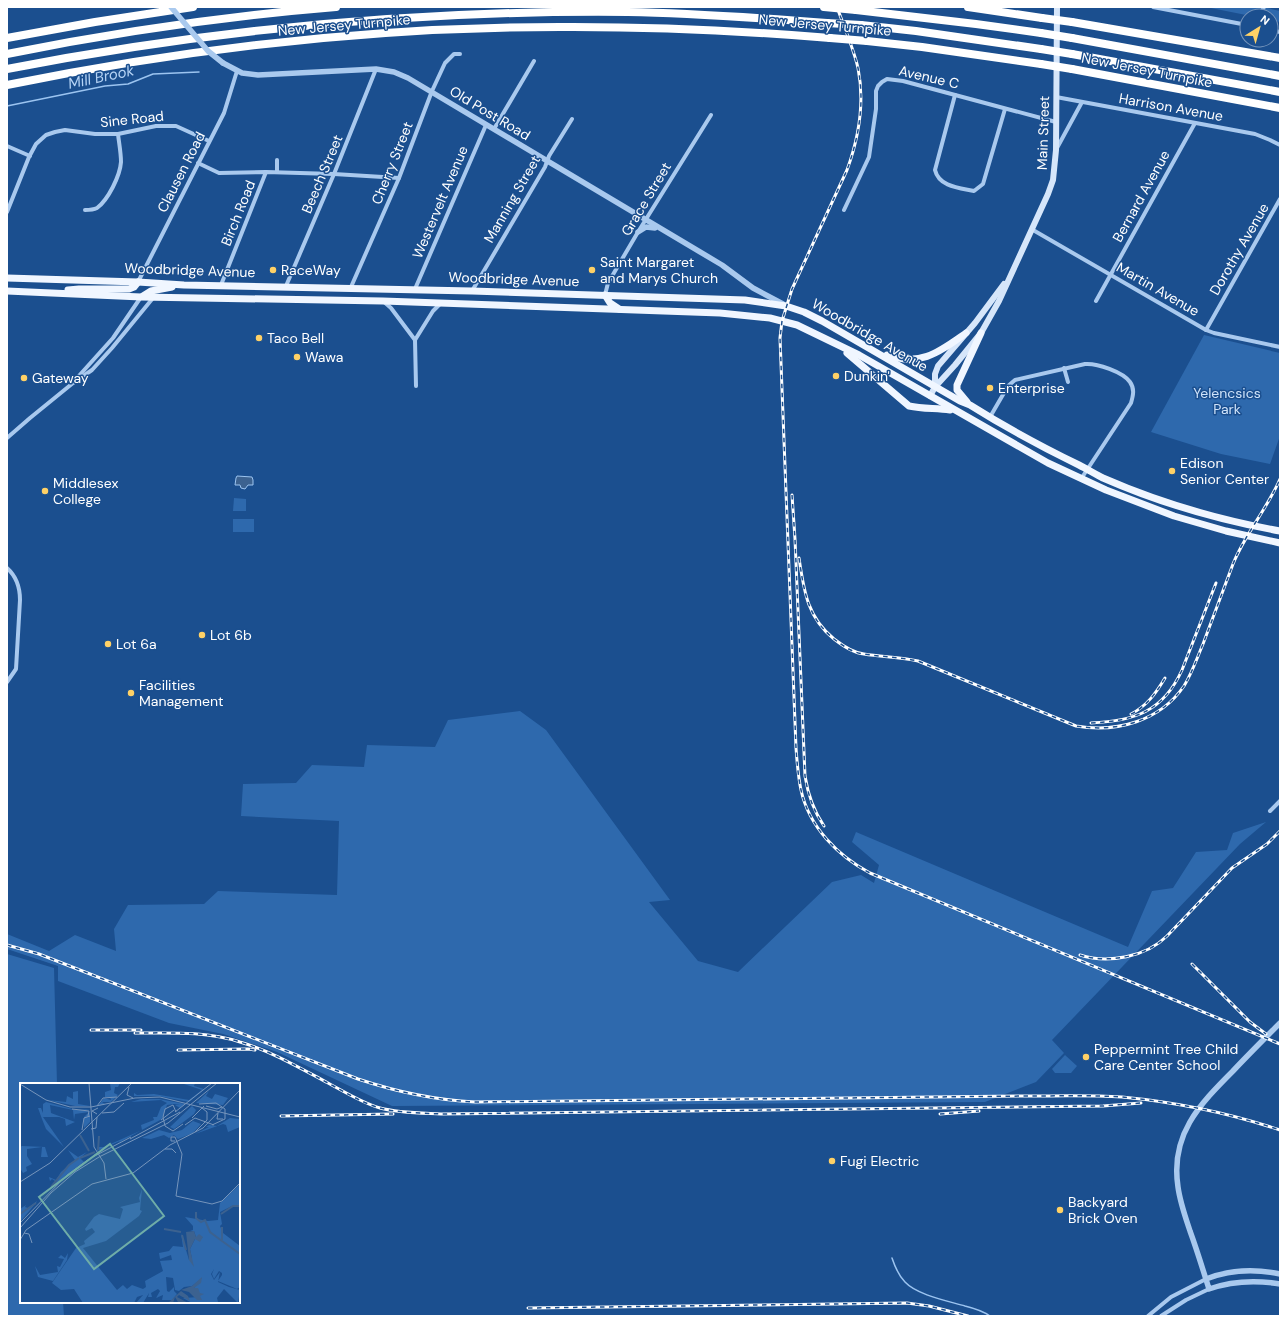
<svg xmlns="http://www.w3.org/2000/svg" width="1287" height="1323" font-family="'DM Sans',sans-serif">
	<style>
		.green { fill: #2e69ad }
		.water { fill: #3c6290; stroke: #9cc4f0 }
		.lines { fill: none; stroke-linecap: round; stroke-linejoin: round }
		.stream { stroke: #9cc4f0; stroke-width: 1.5 }
		.minor { stroke: #a9c9ee; stroke-width: 4 }
		.tertiary { stroke: #a9c9ee; stroke-width: 5.5 }
		.secondary { stroke: #d6e6fa; stroke-width: 6 }
		.primary { stroke: #f0f6ff; stroke-width: 7 }
		.motorway { stroke: #fff; stroke-width: 8 }
		.rail-casing { stroke: #fff; stroke-width: 3 }
		.rail { stroke: #1b4f8f; stroke-width: 1.5; stroke-dasharray: 4.5; stroke-linecap: butt }
		.tertiary-bridge { stroke: #a9c9ee; stroke-width: 5.5 }
		.motorway-bridge { stroke: #fff; stroke-width: 8 }
		.poi-dot { fill: #ffd166; stroke: #1b4f8f; stroke-width: 1.5 }
		.labels { text-anchor: middle; stroke-width: 3; stroke-linejoin: round; paint-order: stroke }
		.street-label { font-size: 14px; fill: #fff; stroke: #1b4f8f }
		.poi-label { font-size: 14px; fill: #fff; stroke: #1b4f8f; text-anchor: start }
		.park-label { font-size: 14px; fill: #cfe3fa; stroke: #1b4f8f }
		.water-label { font-size: 15px; font-style: italic; fill: #b5d3f5; stroke: #1b4f8f }
		.inset-river { fill: none; stroke: #3c6290; stroke-width: 2 }
		.inset-road { fill: none; stroke: #7695bc; stroke-width: 1 }
		.view { fill: #6fada8; fill-opacity: 0.15; stroke: #6fada8; stroke-width: 2 }
		.inset-edge { fill: none; stroke: #fff; stroke-width: 2 }
	</style>
	<rect width="100%" height="100%" fill="#1b4f8f"/>
	<g class="green">
		<polygon points="1206,7 1263,7 1280,11 1280,22 1271,20 1271,16 1251,16"/>
		<polygon points="1204,335 1280,353 1280,436 1270,464 1221,454 1151,432"/>
		<polygon points="234,498 246,499 246,511 233,511"/>
		<rect x="233" y="519" width="21" height="13"/>
		<polygon points="520,711 546,730 670,900 649,902 698,961 738,972 832,882 861,875 874,883 879,865 852,842 856,832 1128,947 1152,891 1173,888 1196,852 1227,850 1233,833 1266,822 1240,844 1052,1040 1064,1053 1036,1082 985,1102 392,1106 277,1052 223,1034 169,1023 58,981 58,966 7,949 7,934 49,951 75,935 116,951 114,929 128,905 204,904 218,891 337,895 339,821 241,816 243,784 296,783 312,765 364,767 367,745 435,747 448,720"/>
		<polygon points="7,954 54,968 57,1084 21,1084 21,1302 63,1302 64,1316 7,1316"/>
		<polygon points="1065,1055 1077,1066 1071,1073 1055,1073 1052,1069"/>
	</g>
	<polygon class="water" points="237,476 252,477 253,480 253,485 248,485 245,489 241,488 240,485 235,485 236,478"/>
	<g class="lines">
		<g class="stream">
			<polyline points="7,106 105,86 128,84 153,74 199,72"/>
			<path d="M892,1258C895,1267 898,1275 905,1282C917,1295 948,1301 965,1306C973,1308 983,1311 990,1316"/>
		</g>
		<g class="minor">
			<polyline points="1153,7 1247,25"/>
			<polyline points="1259,16 1264,7"/>
			<polyline points="1271,30 1280,32"/>
			<path d="M955,95L935,170C939,187 960,188 974,191L983,184L1005,109"/>
			<polyline points="1056,97 1255,134 1270,140 1280,145"/>
			<polyline points="494,129 534,61"/>
			<polyline points="7,146 30,156"/>
			<polyline points="1057,148 1082,102"/>
			<polyline points="277,160 277,172"/>
			<polyline points="198,163 219,173 266,172 334,174 399,178"/>
			<path d="M85,210C89,210 93,210 97,208C108,200 120,176 121,162C121,153 119,143 118,134"/>
			<polyline points="844,210 869,157 876,109 876,91 878,86 882,82 887,79 903,81 1056,122"/>
			<polyline points="7,212 29,157 36,144 46,135 55,132 65,130 95,134 118,134 156,126 176,126 209,141"/>
			<polyline points="1033,230 1206,330 1214,333 1280,347"/>
			<polyline points="138,282 224,113 237,71"/>
			<polyline points="221,285 266,172"/>
			<polyline points="286,286 334,174 376,69"/>
			<polyline points="351,287 399,178 432,91 445,63 454,54 460,54"/>
			<polyline points="415,289 486,125"/>
			<polyline points="472,291 545,167 549,156 572,119"/>
			<polyline points="605,295 608,283 638,232 711,115"/>
			<polyline points="383,301 391,308 415,340"/>
			<polyline points="1096,301 1195,123"/>
			<polyline points="1206,330 1280,199"/>
			<polyline points="415,340 416,386"/>
			<polyline points="415,340 433,311 441,303"/>
			<polyline points="1064,368 1068,382"/>
			<polyline points="77,378 113,338 141,297"/>
			<path d="M990,417L1008,386L1015,380L1085,364C1097,363 1123,372 1130,382C1135,389 1133,396 1131,403L1081,479"/>
			<polyline points="7,438 30,418 73,383 92,370 112,348 153,298"/>
			<path d="M7,568C17,577 20,587 20,600L16,669L7,682"/>
			<polyline points="1270,811 1280,801"/>
			<polyline points="1148,1316 1171,1297 1206,1279"/>
			<polyline points="1161,1316 1186,1300 1209,1289"/>
		</g>
		<g class="tertiary">
			<polyline points="223,63 242,73 258,75 376,69 394,72 408,78 722,265 753,288 783,304"/>
			<polyline points="638,232 646,227 655,228"/>
			<path d="M1280,1023C1264,1039 1248,1055 1233,1071C1199,1105 1170,1135 1178,1187C1180,1202 1185,1216 1190,1231C1197,1250 1203,1270 1209,1289C1232,1281 1256,1280 1280,1284"/>
			<path d="M1206,1279C1229,1270 1256,1269 1280,1274"/>
		</g>
		<g class="secondary">
			<polyline points="935,387 935,374 938,366 975,323 1004,284"/>
			<polyline points="930,396 935,387 955,365 981,333 999,301 1048,194 1053,180 1056,150 1057,7"/>
		</g>
		<g class="primary">
			<path d="M7,278L138,282L184,285L472,291L745,300L786,306L804,312L822,321L960,401L970,405C1005,427 1042,447 1079,465C1087,469 1095,474 1103,478C1160,503 1219,520 1280,531"/>
			<polyline points="68,290 79,289 129,289 134,287 138,282"/>
			<polyline points="7,291 141,297 383,301 720,313 770,318 797,325 859,355 1048,463 1106,490 1174,516 1226,531 1280,543"/>
			<polyline points="605,295 610,303 619,309"/>
			<polyline points="143,296 151,291 172,287"/>
			<path d="M847,353L909,406C923,409 936,408 950,410"/>
			<path d="M887,355C921,367 939,352 966,333"/>
			<polyline points="967,402 957,390 957,385 981,333"/>
		</g>
		<g class="motorway">
			<polyline points="968,7 1042,18"/>
			<polyline points="856,10 976,24 1041,33"/>
			<polyline points="1072,22 1280,58"/>
			<polyline points="861,25 916,31 1041,49"/>
			<polyline points="7,38 95,22 193,7"/>
			<polyline points="1072,38 1280,76"/>
			<polyline points="867,41 922,47 1041,64"/>
			<path d="M7,54C116,32 226,16 336,7"/>
			<polyline points="1072,54 1280,92"/>
			<path d="M7,69C212,29 419,10 628,12C695,13 761,18 827,23"/>
			<polyline points="1072,69 1280,108"/>
			<path d="M7,85C193,47 383,26 573,27C659,27 745,31 830,38"/>
		</g>
		<g class="rail-casing">
			<g id="rail">
				<path d="M837,7C844,27 853,47 858,68C865,103 859,137 847,170L792,289L782,321L780,338L796,748C797,762 798,776 801,790C809,827 838,856 870,873L1280,1044"/>
				<path d="M792,495L795,539L805,776C808,795 813,810 824,826"/>
				<path d="M799,558C804,591 807,617 834,639C843,646 853,653 864,654C882,657 900,657 918,661L1076,726C1117,733 1160,721 1184,686C1192,673 1197,658 1203,644C1213,618 1223,591 1233,564C1245,534 1267,509 1280,479"/>
				<path d="M1131,714C1147,706 1156,693 1165,678"/>
				<path d="M1091,723C1134,721 1163,712 1182,670L1216,583"/>
				<path d="M7,945L39,954L358,1079C397,1092 434,1100 475,1102L1027,1096C1058,1096 1090,1095 1122,1097C1175,1102 1229,1113 1280,1130"/>
				<path d="M1080,955C1108,964 1146,957 1167,936L1232,868L1267,844L1280,831"/>
				<polyline points="1192,964 1250,1022 1266,1034"/>
				<polyline points="91,1030 141,1030"/>
				<path d="M135,1033C170,1033 206,1031 240,1042C271,1051 300,1068 328,1083C345,1092 362,1103 380,1108C399,1113 421,1113 441,1114L1103,1106L1141,1103"/>
				<polyline points="178,1050 248,1049 255,1050"/>
				<polyline points="940,1114 979,1111"/>
				<polyline points="281,1116 393,1114"/>
				<polyline points="528,1308 907,1303 929,1306 968,1316"/>
			</g>
		</g>
		<use href="#rail" class="rail"/>
		<polyline class="tertiary-bridge" points="171,7 208,51 223,63"/>
		<g class="motorway-bridge">
			<polyline points="824,7 856,10"/>
			<polyline points="1042,18 1072,22"/>
			<polyline points="827,23 861,25"/>
			<polyline points="1041,33 1072,38"/>
			<polyline points="830,38 867,41"/>
			<polyline points="1041,49 1072,54"/>
			<polyline points="1041,64 1072,69"/>
		</g>
	</g>
	<g class="poi-dot">
		<circle cx="273" cy="270" r="4"/>
		<circle cx="592" cy="270" r="4"/>
		<circle cx="259" cy="338" r="4"/>
		<circle cx="297" cy="357" r="4"/>
		<circle cx="836" cy="376" r="4"/>
		<circle cx="24" cy="378" r="4"/>
		<circle cx="990" cy="388" r="4"/>
		<circle cx="1172" cy="471" r="4"/>
		<circle cx="45" cy="491" r="4"/>
		<circle cx="202" cy="635" r="4"/>
		<circle cx="108" cy="644" r="4"/>
		<circle cx="131" cy="693" r="4"/>
		<circle cx="1086" cy="1057" r="4"/>
		<circle cx="832" cy="1161" r="4"/>
		<circle cx="1060" cy="1210" r="4"/>
	</g>
	<g class="labels">
		<g class="street-label">
			<text transform="translate(344 25) rotate(-5)" y="5">New Jersey Turnpike</text>
			<text transform="translate(825 25) rotate(5)" y="5">New Jersey Turnpike</text>
			<text transform="translate(1147 70) rotate(11)" y="5">New Jersey Turnpike</text>
			<text transform="translate(929 77) rotate(13)" y="5">Avenue C</text>
			<text transform="translate(1171 107) rotate(10)" y="5">Harrison Avenue</text>
			<text transform="translate(490 113) rotate(31)" y="5">Old Post Road</text>
			<text transform="translate(132 119) rotate(-6)" y="5">Sine Road</text>
			<text transform="translate(1043 133) rotate(-88)" y="5">Main Street</text>
			<text transform="translate(392 163) rotate(-68)" y="5">Cherry Street</text>
			<text transform="translate(181 172) rotate(-63)" y="5">Clausen Road</text>
			<text transform="translate(322 174) rotate(-67)" y="5">Beech Street</text>
			<text transform="translate(1141 196) rotate(-61)" y="5">Bernard Avenue</text>
			<text transform="translate(512 199) rotate(-60)" y="5">Manning Street</text>
			<text transform="translate(646 199) rotate(-59)" y="5">Grace Street</text>
			<text transform="translate(440 202) rotate(-67)" y="5">Westervelt Avenue</text>
			<text transform="translate(238 213) rotate(-68)" y="5">Birch Road</text>
			<text transform="translate(1239 249) rotate(-60)" y="5">Dorothy Avenue</text>
			<text transform="translate(190 270) rotate(2)" y="5">Woodbridge Avenue</text>
			<text transform="translate(514 279) rotate(2)" y="5">Woodbridge Avenue</text>
			<text transform="translate(1158 289) rotate(30)" y="5">Martin Avenue</text>
			<text transform="translate(870 335) rotate(30)" y="5">Woodbridge Avenue</text>
		</g>
		<g class="poi-label">
			<text x="600" y="267">Saint Margaret<tspan x="600" dy="16">and Marys Church</tspan></text>
			<text x="281" y="275">RaceWay</text>
			<text x="267" y="343">Taco Bell</text>
			<text x="305" y="362">Wawa</text>
			<text x="844" y="381">Dunkin'</text>
			<text x="32" y="383">Gateway</text>
			<text x="998" y="393">Enterprise</text>
			<text x="1180" y="468">Edison<tspan x="1180" dy="16">Senior Center</tspan></text>
			<text x="53" y="488">Middlesex<tspan x="53" dy="16">College</tspan></text>
			<text x="210" y="640">Lot 6b</text>
			<text x="116" y="649">Lot 6a</text>
			<text x="139" y="690">Facilities<tspan x="139" dy="16">Management</tspan></text>
			<text x="1094" y="1054">Peppermint Tree Child<tspan x="1094" dy="16">Care Center School</tspan></text>
			<text x="840" y="1166">Fugi Electric</text>
			<text x="1068" y="1207">Backyard<tspan x="1068" dy="16">Brick Oven</tspan></text>
		</g>
		<g class="park-label">
			<text x="1227" y="398">Yelencsics<tspan x="1227" dy="16">Park</tspan></text>
		</g>
		<g class="water-label">
			<text transform="translate(101 77) rotate(-12)" y="5">Mill Brook</text>
		</g>
	</g>
	<g transform="translate(20 1083)">
		<rect width="220" height="220" fill="#1b4f8f"/>
		<path d="M90,0H100L98,4H95L94,10L98,12L91,19H82L85,21L78,23L84,15L91,17L90,14H85V9L91,7ZM161,0H175L174,3L184,6L169,19L139,13H114V10L117,12L134,11L169,17L182,7ZM58,8V21L70,23H55L28,17L46,19L47,13L53,16V9ZM189,8L186,13L192,16L195,11L208,15L203,22L176,20ZM121,16H139L165,21L160,25L155,22H160L154,21L147,22L142,36L98,60L100,58L77,68V64H84L122,47L121,42L134,37L133,34H137L141,24L147,20L141,17L111,19ZM26,19L56,27L70,26L62,28H69L70,31V39L64,45V34L69,29L55,31L54,37L53,27L30,22L31,30L55,39L46,43L45,36L39,34H23L44,64L26,46L22,36L18,25H21L23,30V21ZM172,23L176,27L174,31L154,46L150,44ZM210,35L220,36V44L208,49L206,42L203,41L175,51L189,44H186L189,42L197,43ZM173,38L181,41L173,50L158,56L154,52L149,55L144,52L131,56L122,55L139,47L150,50L162,47ZM2,63L25,64L28,74H21L22,64L7,66V73L12,81L6,84L7,88L3,90L0,85V64ZM48,67L58,74L67,69L60,75L64,79L31,104L37,98H35L32,96L30,98L29,94L36,97L41,89L55,77ZM219,102L220,123H212L200,129L202,141L200,143L203,150L220,163V204L217,206L198,198L202,192V190L199,188L194,196L192,191L194,186L191,191L194,197L200,189L198,199L209,204L220,207L218,220L204,206L197,215L198,219L202,220H172L163,215L180,214L174,205L182,195L172,203L164,204L159,208L155,207L153,195L146,194L147,208L149,209L154,204V208L157,211L152,217H142L143,212L136,215L140,208L138,206L131,210L132,214H128L129,210L123,220H116L123,212L117,214L114,220H63L54,206L41,207L32,200L56,165L65,161L64,158L75,149L72,145L66,148L65,146L74,134L79,131L100,136L103,126L100,124L120,119L119,115L122,106L120,127L122,128L119,133L86,158L63,165L97,207L103,202L107,206L112,202L123,206L126,204L125,198L143,188L140,178L152,177L151,172L140,176L139,170L149,168L153,163L163,164L161,150L169,177L172,176L170,166L175,156L183,154H176L174,148H170L173,147V143L165,134L188,138L198,137L200,120ZM17,118L16,120L0,139V126L6,122L5,124L8,125ZM48,170L47,177L33,198L18,194L15,183L20,192L38,189L37,183L40,184L44,176L38,175L41,172L45,175Z" fill="#2e69ad"/>
		<path d="M174,148L176,154L179,151L183,154L180,159L175,156L170,166L174,184L169,177L166,149ZM182,194L181,200L174,205H178L180,210L184,211L180,213L182,217H177L169,209L161,207L172,203ZM161,208L168,213L170,218L159,212L157,214L168,220L158,219L155,214L153,220H148Z" fill="#3c6290"/>
		<path class="inset-river" d="M60,52L69,68M78,67L79,53M60,75L75,69M31,104L49,82L59,75M176,129V135L181,139L185,137L190,149L202,158M0,131L16,120M201,131L213,123H220M202,144V157M144,146L161,149M162,152L166,167M202,158L220,171"/>
		<path class="inset-road" d="M69,0L74,64L84,80L86,96M0,1L26,17L50,24H71L115,15L140,14L220,34M109,4L107,12L113,15M179,21L196,20L205,26V36L192,42M77,23L83,15L97,14M186,23L197,26L202,24M52,26L69,28L68,33M155,29L192,0M156,29L153,22L145,26L143,34L145,43L153,48L163,41M82,30L94,29L104,20M198,30L197,36H203M77,31L72,28L78,25M172,35L184,23M141,37L154,27M165,42L175,35L194,42M71,46L76,45L77,34M62,47L64,35L70,33M175,49L187,37V29L182,25M110,56L160,29M155,58H151V54H155L162,71L156,113L192,121L202,118L220,100M145,66H152L156,70M0,99L30,80L112,0M0,140L47,92L69,76L111,54M0,145L31,110L55,89L79,74L148,40L197,0M4,150L9,151L12,160M0,157L6,147L72,101L113,90L150,62L183,45L220,7"/>
		<path class="view" d="M90,61L144,133L74,186L19,114Z"/>
		<rect width="220" height="220" class="inset-edge"/>
	</g>
	<rect width="1287" height="1323" fill="none" stroke="#ffffff" stroke-width="16"/>
	<g transform="translate(1259 28) rotate(37)"><circle r="19" fill="#1b4f8f" stroke="#7695bc"/>
	<path d="M0-3L7 15L0 10L-7 15Z" fill="#ffd166"/>
	<text y="-6" font-size="11" font-weight="bold" text-anchor="middle" fill="#ffffff">N</text>
	</g>
</svg>
